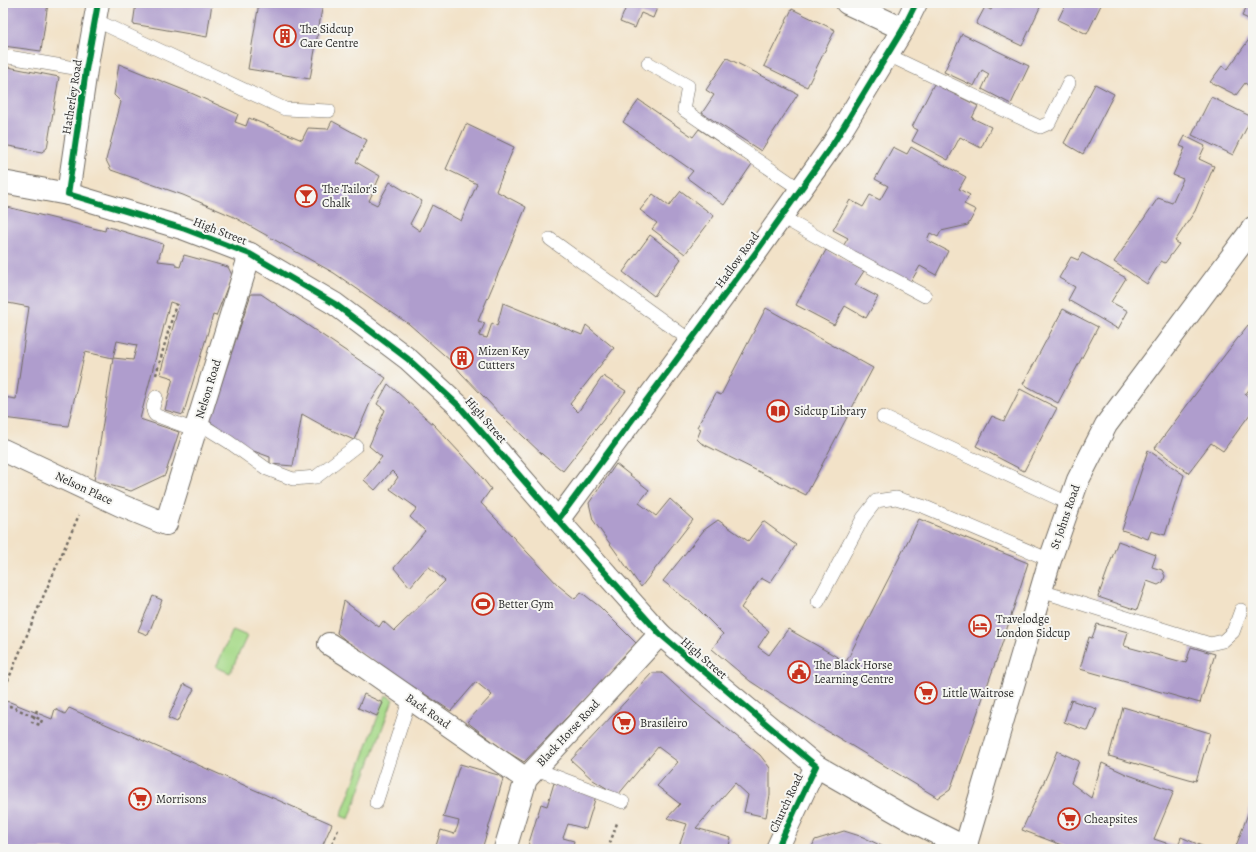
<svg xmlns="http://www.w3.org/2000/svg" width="1256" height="852" font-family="Alegreya,serif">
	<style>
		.green { fill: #a7da8a; stroke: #69825a }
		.building { fill: #af9dcd }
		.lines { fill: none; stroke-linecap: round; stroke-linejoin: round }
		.lane-casing { stroke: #716b62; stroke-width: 14 }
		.street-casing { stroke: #716b62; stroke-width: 24 }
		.secondary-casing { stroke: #716b62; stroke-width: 24 }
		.primary-casing { stroke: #716b62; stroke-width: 24 }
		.path { stroke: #716b62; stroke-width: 2.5; stroke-dasharray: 3 3; stroke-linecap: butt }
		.lane { stroke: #fff; stroke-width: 13 }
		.street { stroke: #fff; stroke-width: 22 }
		.secondary { stroke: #fff; stroke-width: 22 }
		.primary { stroke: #fff; stroke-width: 22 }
		.cycleway-casing { stroke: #f6f6f2; stroke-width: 8 }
		.cycleway { stroke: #00873e; stroke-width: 6 }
		.labels { text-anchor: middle; stroke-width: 4; stroke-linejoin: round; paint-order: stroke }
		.poi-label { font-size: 12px; fill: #2b2b2b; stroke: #f6f6f2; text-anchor: start }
		.street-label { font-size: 12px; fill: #2b2b2b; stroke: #f6f6f2 }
	</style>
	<rect width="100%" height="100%" fill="#f6f6f2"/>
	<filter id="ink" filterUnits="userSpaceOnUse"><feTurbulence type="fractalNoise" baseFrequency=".025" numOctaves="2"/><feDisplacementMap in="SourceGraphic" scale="8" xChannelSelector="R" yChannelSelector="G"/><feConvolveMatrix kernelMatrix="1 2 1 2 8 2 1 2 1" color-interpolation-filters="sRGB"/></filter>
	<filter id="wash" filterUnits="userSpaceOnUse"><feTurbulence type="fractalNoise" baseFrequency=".012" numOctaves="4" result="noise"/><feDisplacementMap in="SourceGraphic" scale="16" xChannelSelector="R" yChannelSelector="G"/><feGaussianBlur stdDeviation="0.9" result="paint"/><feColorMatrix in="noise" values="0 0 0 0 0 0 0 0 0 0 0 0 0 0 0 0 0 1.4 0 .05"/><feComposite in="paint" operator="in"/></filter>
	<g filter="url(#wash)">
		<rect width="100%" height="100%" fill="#f2e2c8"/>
		<g class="green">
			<polygon points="233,630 247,636 230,673 216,667"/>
			<polygon points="386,695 393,699 349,819 341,816"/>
		</g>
		<g id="blocks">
			<g class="building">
				<polygon points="3,3 48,3 41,51 3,46"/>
				<polygon points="136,3 212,3 207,37 133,24"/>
				<polygon points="259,3 323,3 310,79 248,69"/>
				<polygon points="617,3 659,3 653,18 641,13 635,28 620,22 626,7"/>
				<polygon points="994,3 1042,3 1022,46 976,24 985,7 991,10"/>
				<polygon points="1066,3 1102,3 1087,34 1058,20"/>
				<polygon points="1247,6 1253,9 1253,21 1242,16"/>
				<polygon points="792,9 835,30 807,87 764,66"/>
				<polygon points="962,34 1029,66 1011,104 982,89 989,74 982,70 974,86 944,72"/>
				<polygon points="1253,34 1253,89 1245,83 1236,95 1210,82 1222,66 1227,70"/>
				<polygon points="727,58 798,94 761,151 702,113 714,95 706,90"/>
				<polygon points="119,64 191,93 238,114 235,122 246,126 249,118 302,140 308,128 328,129 332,121 367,140 356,162 380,176 369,201 377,205 390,182 422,201 410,224 420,231 432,205 461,221 477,184 446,169 466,124 514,147 496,191 526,207 478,321 485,323 479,336 487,338 492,323 497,326 503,303 582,335 586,325 614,348 570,404 578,412 603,376 626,391 563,471 543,455 505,419 461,373 452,362 409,324 382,306 334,273 232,216 183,195 111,170 106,160 121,102 114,95"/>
				<polygon points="3,66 59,77 47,148 42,152 3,145"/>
				<polygon points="934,84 978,106 972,118 991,127 981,148 960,137 948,160 912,141 918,130 912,127"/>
				<polygon points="1095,84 1114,94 1083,154 1064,143"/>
				<polygon points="1211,97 1252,117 1233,155 1192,135"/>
				<polygon points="639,100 693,137 699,129 752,164 724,205 687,178 693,171 623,122"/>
				<polygon points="1185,136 1205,146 1199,159 1214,166 1195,211 1175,241 1179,244 1165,263 1161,261 1147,284 1114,262 1158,198 1172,203 1183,179 1173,175 1185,148 1180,146"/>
				<polygon points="893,147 907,154 911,147 966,177 959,189 970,195 964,204 976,210 968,225 941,231 938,237 930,233 927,240 948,251 936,275 920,266 909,285 842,248 848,238 833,230 850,200 863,207 870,195 880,200 888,186 875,179"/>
				<polygon points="681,191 714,216 685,254 652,229 657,223 640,210 653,194 669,206"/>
				<polygon points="3,206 105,231 106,226 163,244 158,261 175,263 176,266 180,267 184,255 228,267 232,275 216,316 213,315 183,415 165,410 173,378 160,374 179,305 170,302 140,419 179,432 165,475 131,491 94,481 113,358 133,360 137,345 117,341 113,358 85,352 68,426 3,418 3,397 16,399 29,307 3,302"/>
				<polygon points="650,235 681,259 654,296 623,272"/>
				<polygon points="826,250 864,271 855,285 878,297 866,318 845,306 834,325 796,305"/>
				<polygon points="1082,253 1126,278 1111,302 1128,311 1118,329 1068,300 1075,287 1059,278 1071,257 1078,260"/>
				<polygon points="251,294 261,294 386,378 370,403 354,440 329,429 302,414 293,466 270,464 270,457 248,449 209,421"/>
				<polygon points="766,308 873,368 806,495 701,443 697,439 701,429 697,427 716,393 721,395"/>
				<polygon points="1063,309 1098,327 1058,403 1023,384"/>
				<polygon points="1248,325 1253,329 1253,384 1245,395 1253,400 1253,410 1223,451 1211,443 1188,473 1155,448 1224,356"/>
				<polygon points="388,384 434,425 476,470 491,489 481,503 559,586 575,599 581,592 600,607 637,644 524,762 504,750 467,722 492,695 476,682 451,711 358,651 337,633 344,601 379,627 383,621 394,631 445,581 428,566 410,587 394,568 425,531 410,517 417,508 390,489 398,477 392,471 375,490 364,480 382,457 369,446 385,410 377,404"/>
				<polygon points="1020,389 1057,408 1024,471 976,446 992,416 1004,421"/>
				<polygon points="1148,450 1184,475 1165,535 1151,531 1148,539 1122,530"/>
				<polygon points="616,464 649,490 639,503 656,516 670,499 693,520 641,587 593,520 589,503"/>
				<polygon points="919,519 1028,563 1002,644 950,790 938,798 814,723 750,681 712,649 723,634 696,607 663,581 704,530 718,520 748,541 763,521 796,545 770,583 761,578 741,608 769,631 758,647 769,655 788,629 846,662"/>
				<polygon points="1118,541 1156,555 1152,567 1162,570 1165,576 1163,582 1158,585 1147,581 1137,610 1098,597"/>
				<polygon points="153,596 162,600 148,635 138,631"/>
				<polygon points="1097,624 1128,632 1124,646 1186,663 1191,647 1215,654 1200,703 1080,669 1089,637 1092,638"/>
				<polygon points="652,673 662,673 695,703 760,755 770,768 770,795 766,817 744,812 748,795 735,783 696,828 731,838 728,849 678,849 687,824 667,818 680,804 657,786 678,762 658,747 618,795 593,780 571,760"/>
				<polygon points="184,684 194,689 177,722 168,718"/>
				<polygon points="364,694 383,703 377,716 358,708"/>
				<polygon points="1071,700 1097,709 1088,731 1064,722"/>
				<polygon points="3,701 10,702 52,719 55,709 65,714 69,708 332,824 321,849 3,849"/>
				<polygon points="1123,707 1210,733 1196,781 1109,756 1119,719 1120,719"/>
				<polygon points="1057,751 1079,761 1071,783 1091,798 1102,763 1126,774 1174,791 1154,839 1178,847 1181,837 1209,849 1072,849 1022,830 1048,773"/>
				<polygon points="460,764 498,775 503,779 498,796 482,849 435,849 441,830 454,834 457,828 459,821 443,817"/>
				<polygon points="554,783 596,796 586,829 568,824 563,838 574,841 572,849 527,849 541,804 547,806"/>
				<polygon points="1253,800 1253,849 1235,849"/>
				<polygon points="844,831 863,837 888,849 811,849 815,840"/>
			</g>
		</g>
	</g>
	<g filter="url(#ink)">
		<use href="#blocks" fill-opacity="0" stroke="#716b62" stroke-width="1"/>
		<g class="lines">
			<g class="lane-casing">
				<g id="lane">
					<polyline points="95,20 285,109 329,111"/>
					<polyline points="888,55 1040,127 1049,123 1069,83"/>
					<polyline points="3,56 86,70"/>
					<polyline points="648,63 688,86 684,110 801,190"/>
					<polyline points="782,217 852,257 925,296"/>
					<polyline points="550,239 691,341"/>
					<path d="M156,397C154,404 151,409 155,415L195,430"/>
					<polyline points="883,417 1070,504"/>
					<polyline points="197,422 229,442 267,469 293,479 316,477 356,446"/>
					<polyline points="1041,591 1210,644 1223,641 1233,632 1241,610"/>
					<polyline points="818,602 863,518 876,501 896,498 925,507 1050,560"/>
					<polyline points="536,769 623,802"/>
					<polyline points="376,803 410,698"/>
				</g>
			</g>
			<g class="street-casing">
				<g id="street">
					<polyline points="847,3 903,29"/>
					<polyline points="3,450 120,505 166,524 250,254"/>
					<polyline points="558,520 757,251 833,144 903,29 916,3"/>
					<polyline points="329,644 355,660 526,779"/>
					<polyline points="965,848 1050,560 1078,480 1106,425 1253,228"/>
					<polyline points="505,849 526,779 660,634"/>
				</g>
			</g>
			<g class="secondary-casing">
				<polyline id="secondary" points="68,194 86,70 98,3"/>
			</g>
			<g class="primary-casing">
				<g id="primary">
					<polyline points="3,182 68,194 185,229 250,254 335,304 408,359 459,406 558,520 660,634 724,689 816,766 909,819 968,849"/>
					<polyline points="777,849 803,793 816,766"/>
				</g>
			</g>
			<g class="path">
				<polyline points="156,375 176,304"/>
				<polyline points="3,692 40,604 79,515"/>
				<polyline points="3,707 10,706 42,720 40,725 32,722 37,710"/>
				<polyline points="330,849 339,827"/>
				<polyline points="608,849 617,823"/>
			</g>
			<use href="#lane" class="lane"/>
			<use href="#street" class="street"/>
			<use href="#secondary" class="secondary"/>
			<use href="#primary" class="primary"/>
			<g class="cycleway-casing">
				<g id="cycleway">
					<polyline points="98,3 86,70 68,194 185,229 250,254 335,304 408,359 459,406 558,520 660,634 816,766 803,793 777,849"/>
					<polyline points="558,520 757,251 833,144 903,29 916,3"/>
				</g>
			</g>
			<use href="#cycleway" class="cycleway"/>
		</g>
	</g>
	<defs>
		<g id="building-ring" transform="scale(1.15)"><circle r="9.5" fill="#f6f6f2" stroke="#c8321e" stroke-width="1.5"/><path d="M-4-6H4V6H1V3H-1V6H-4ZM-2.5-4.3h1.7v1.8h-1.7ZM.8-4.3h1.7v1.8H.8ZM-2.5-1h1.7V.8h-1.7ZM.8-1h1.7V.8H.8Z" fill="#c8321e"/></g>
		<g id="bar-ring" transform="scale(1.15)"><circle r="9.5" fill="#f6f6f2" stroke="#c8321e" stroke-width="1.5"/><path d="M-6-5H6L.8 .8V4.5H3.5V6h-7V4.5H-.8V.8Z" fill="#c8321e"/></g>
		<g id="library-ring" transform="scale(1.15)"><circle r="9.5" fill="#f6f6f2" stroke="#c8321e" stroke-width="1.5"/><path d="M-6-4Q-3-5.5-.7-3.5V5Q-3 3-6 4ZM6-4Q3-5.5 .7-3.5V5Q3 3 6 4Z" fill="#c8321e"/></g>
		<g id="stadium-ring" transform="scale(1.15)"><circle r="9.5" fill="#f6f6f2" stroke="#c8321e" stroke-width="1.5"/><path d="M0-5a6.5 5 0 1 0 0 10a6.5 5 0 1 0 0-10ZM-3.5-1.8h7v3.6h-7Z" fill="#c8321e"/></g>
		<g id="hotel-ring" transform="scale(1.15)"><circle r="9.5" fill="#f6f6f2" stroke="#c8321e" stroke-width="1.5"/><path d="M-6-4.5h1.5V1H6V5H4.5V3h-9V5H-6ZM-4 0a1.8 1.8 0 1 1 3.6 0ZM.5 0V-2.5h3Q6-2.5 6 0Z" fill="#c8321e"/></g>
		<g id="civic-ring" transform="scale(1.15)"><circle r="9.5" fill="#f6f6f2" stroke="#c8321e" stroke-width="1.5"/><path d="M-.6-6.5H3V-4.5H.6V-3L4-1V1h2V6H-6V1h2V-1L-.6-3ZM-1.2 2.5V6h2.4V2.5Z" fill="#c8321e"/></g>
		<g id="supermarket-ring" transform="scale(1.15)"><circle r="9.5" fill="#f6f6f2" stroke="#c8321e" stroke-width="1.5"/><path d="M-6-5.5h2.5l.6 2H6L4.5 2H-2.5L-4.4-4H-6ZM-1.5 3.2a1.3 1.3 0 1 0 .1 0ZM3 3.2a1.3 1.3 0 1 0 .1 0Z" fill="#c8321e"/></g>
	</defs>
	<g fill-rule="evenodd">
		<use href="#building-ring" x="285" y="36"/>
		<use href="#bar-ring" x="306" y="196"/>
		<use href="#building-ring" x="462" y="358"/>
		<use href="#library-ring" x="778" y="411"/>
		<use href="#stadium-ring" x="483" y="604"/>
		<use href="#hotel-ring" x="980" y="626"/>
		<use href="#civic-ring" x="799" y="672"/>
		<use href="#supermarket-ring" x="926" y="693"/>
		<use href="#supermarket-ring" x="624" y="723"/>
		<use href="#supermarket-ring" x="140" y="799"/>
		<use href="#supermarket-ring" x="1069" y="819"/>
	</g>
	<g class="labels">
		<g class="poi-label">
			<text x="300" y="33">The Sidcup<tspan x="300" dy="14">Care Centre</tspan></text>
			<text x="322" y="193">The Tailor's<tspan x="322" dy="14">Chalk</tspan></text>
			<text x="478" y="355">Mizen Key<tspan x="478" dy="14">Cutters</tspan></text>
			<text x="794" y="415">Sidcup Library</text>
			<text x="498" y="608">Better Gym</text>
			<text x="996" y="623">Travelodge<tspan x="996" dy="14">London Sidcup</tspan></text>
			<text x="814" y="669">The Black Horse<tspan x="814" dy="14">Learning Centre</tspan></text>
			<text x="942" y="697">Little Waitrose</text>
			<text x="640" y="727">Brasileiro</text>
			<text x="156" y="803">Morrisons</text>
			<text x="1084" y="823">Cheapsites</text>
		</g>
		<g class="street-label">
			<text transform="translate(72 97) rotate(-81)" y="4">Hatherley Road</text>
			<text transform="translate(220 231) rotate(21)" y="4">High Street</text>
			<text transform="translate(737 260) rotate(-54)" y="4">Hadlow Road</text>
			<text transform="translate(208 389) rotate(-73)" y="4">Nelson Road</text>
			<text transform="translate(486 420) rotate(49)" y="4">High Street</text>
			<text transform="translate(84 488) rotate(25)" y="4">Nelson Place</text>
			<text transform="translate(1065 517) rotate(-71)" y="4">St Johns Road</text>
			<text transform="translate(704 658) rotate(41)" y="4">High Street</text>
			<text transform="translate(428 711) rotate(35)" y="4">Back Road</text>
			<text transform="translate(568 733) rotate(-47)" y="4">Black Horse Road</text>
			<text transform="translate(786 803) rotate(-65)" y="4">Church Road</text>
		</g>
	</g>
	<rect width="1256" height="852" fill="none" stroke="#f6f6f2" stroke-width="16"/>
</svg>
